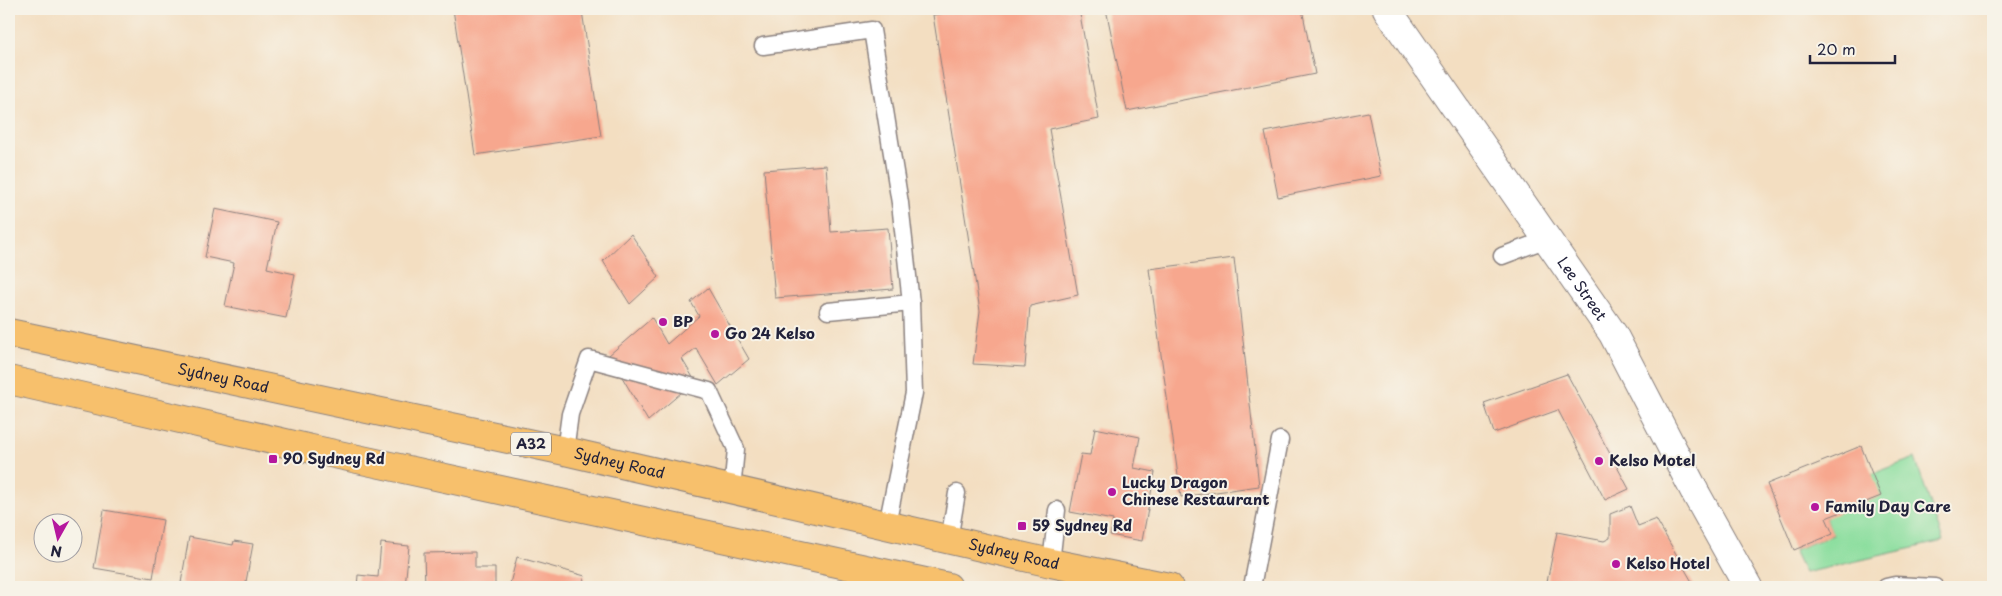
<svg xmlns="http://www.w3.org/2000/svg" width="2002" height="596" font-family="'Playpen Sans',sans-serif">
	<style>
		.green { fill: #8cde9f; stroke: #57806d }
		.building { fill: #f7a78e }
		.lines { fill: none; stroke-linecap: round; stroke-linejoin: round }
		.lane-casing { stroke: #8a807e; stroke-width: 19 }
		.street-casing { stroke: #8a807e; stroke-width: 30 }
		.highway-casing { stroke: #8a807e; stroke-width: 30 }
		.lane { stroke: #fff; stroke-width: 16 }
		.street { stroke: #fff; stroke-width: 28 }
		.highway { stroke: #f7c06c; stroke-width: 28 }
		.poi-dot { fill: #b5179e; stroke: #f7f3e8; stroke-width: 2 }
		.labels { text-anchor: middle; stroke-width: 4; stroke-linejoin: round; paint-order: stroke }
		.shield { fill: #f7f3e8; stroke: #62616f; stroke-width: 1 }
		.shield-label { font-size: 14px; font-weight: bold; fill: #22223b }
		.street-label { font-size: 15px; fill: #22223b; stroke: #f7f3e8 }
		.poi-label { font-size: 15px; font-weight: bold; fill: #22223b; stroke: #f7f3e8; text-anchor: start }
	</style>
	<rect width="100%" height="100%" fill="#f7f3e8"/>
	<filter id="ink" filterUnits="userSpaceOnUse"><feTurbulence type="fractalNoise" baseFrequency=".02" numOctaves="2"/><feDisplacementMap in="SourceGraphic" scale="10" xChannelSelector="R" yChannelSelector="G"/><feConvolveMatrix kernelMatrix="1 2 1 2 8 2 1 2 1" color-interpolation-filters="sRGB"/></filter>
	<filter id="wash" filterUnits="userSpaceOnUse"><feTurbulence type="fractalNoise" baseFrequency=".0096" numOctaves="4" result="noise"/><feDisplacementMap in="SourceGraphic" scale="20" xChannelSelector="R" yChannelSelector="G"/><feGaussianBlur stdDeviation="1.12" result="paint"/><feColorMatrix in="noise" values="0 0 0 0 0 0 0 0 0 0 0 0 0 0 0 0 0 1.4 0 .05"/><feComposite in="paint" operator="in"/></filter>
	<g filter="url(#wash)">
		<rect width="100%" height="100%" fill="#f3dec1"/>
		<polygon class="green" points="1915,458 1943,541 1805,573 1794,550 1833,535 1826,518 1872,474"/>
		<g id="blocks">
			<g class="building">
				<polygon points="453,9 588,9 582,11 601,136 475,155"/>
				<polygon points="974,9 1079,9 1099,119 1049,129 1078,295 1030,306 1025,367 973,364 980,311 933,15"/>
				<polygon points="1106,9 1302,9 1315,74 1127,111"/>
				<polygon points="1368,112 1381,176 1278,197 1265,132"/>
				<polygon points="826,165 831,232 888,228 893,289 775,298 764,170"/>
				<polygon points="215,209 277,222 267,268 295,274 286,318 225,306 234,263 205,257"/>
				<polygon points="631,234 659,277 630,304 603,261"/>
				<polygon points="1234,258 1259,486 1181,497 1149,269"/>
				<polygon points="708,288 749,359 718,385 696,348 682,359 695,381 648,421 609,355 652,318 667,344 699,316 691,302"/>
				<polygon points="1567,374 1629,489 1605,500 1558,410 1494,433 1484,403"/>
				<polygon points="1095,428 1140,437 1134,468 1155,472 1142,541 1110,535 1113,520 1070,512 1081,454 1090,455"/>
				<polygon points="1861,446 1881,496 1826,518 1833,534 1794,550 1767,484"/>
				<polygon points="1630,506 1638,526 1656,519 1695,587 1546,587 1557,532 1604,541 1610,538 1610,514"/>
				<polygon points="104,510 163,520 153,578 94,568"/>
				<polygon points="189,537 233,545 234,541 253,544 245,587 204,587 181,583"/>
				<polygon points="381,543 409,546 405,587 357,587 358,575 378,577"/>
				<polygon points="475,552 475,568 495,568 495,587 425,587 424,553"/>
				<polygon points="517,557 585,576 581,587 509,587"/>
			</g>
		</g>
	</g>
	<g filter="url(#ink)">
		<use href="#blocks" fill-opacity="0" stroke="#8a807e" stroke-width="1"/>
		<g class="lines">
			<g class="lane-casing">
				<g id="lane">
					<polyline points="763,46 872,30 900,203 911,303 914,393 887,525"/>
					<polyline points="1502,256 1547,239"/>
					<polyline points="828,311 911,303"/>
					<polyline points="565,451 570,414 589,359 709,391 736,449 732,490"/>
					<polyline points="949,540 957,493"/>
					<polyline points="1051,563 1057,510"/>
					<polyline points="1252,587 1280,440"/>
					<polyline points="1886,587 1895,585 1935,587"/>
				</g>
			</g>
			<g class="street-casing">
				<g id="street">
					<path id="s1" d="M1387,9L1613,334L1695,492L1748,587"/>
				</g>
			</g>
			<g class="highway-casing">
				<g id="highway">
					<path id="s2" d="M9,333L565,451L1051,563L1169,587"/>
					<polyline points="9,380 316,450 948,587"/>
				</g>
			</g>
			<use href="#lane" class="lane"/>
			<use href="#street" class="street"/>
			<use href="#highway" class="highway"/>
		</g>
	</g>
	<g class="poi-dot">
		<circle cx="663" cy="322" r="5"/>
		<circle cx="715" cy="334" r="5"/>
		<rect x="268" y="454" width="10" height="10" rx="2.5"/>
		<circle cx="1599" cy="461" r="5"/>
		<circle cx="1112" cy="492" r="5"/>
		<circle cx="1815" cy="507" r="5"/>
		<rect x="1017" y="521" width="10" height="10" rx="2.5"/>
		<circle cx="1616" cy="564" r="5"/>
	</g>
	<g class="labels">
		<rect class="shield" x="511" y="432.5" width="40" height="23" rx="4"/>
		<g class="shield-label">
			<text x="531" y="449">A32</text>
		</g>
		<g class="street-label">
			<text dy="5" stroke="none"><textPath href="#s1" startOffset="341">Lee Street</textPath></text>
			<text dy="5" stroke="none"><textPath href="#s2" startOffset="219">Sydney Road</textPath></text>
			<text dy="5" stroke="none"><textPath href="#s2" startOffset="624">Sydney Road</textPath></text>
			<text dy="5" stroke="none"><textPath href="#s2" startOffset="1029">Sydney Road</textPath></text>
		</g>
		<g class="poi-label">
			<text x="673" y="327">BP</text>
			<text x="725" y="339">Go 24 Kelso</text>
			<text x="283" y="464">90 Sydney Rd</text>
			<text x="1609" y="466">Kelso Motel</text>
			<text x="1122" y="488">Lucky Dragon<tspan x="1122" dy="17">Chinese Restaurant</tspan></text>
			<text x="1825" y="512">Family Day Care</text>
			<text x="1032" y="531">59 Sydney Rd</text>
			<text x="1626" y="569">Kelso Hotel</text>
		</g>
	</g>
	<rect width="2002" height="596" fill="none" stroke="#f7f3e8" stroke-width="30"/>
	<g transform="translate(58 538) rotate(188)"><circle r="24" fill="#f7f3e8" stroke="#a29fa3"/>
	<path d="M0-4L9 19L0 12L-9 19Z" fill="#b5179e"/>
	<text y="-8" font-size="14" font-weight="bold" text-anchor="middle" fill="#22223b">N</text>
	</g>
	<path d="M1810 55v8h85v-8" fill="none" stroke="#22223b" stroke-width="2.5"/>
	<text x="1817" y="55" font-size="15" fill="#22223b" stroke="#f7f3e8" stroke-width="4" paint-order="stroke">20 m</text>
</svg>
